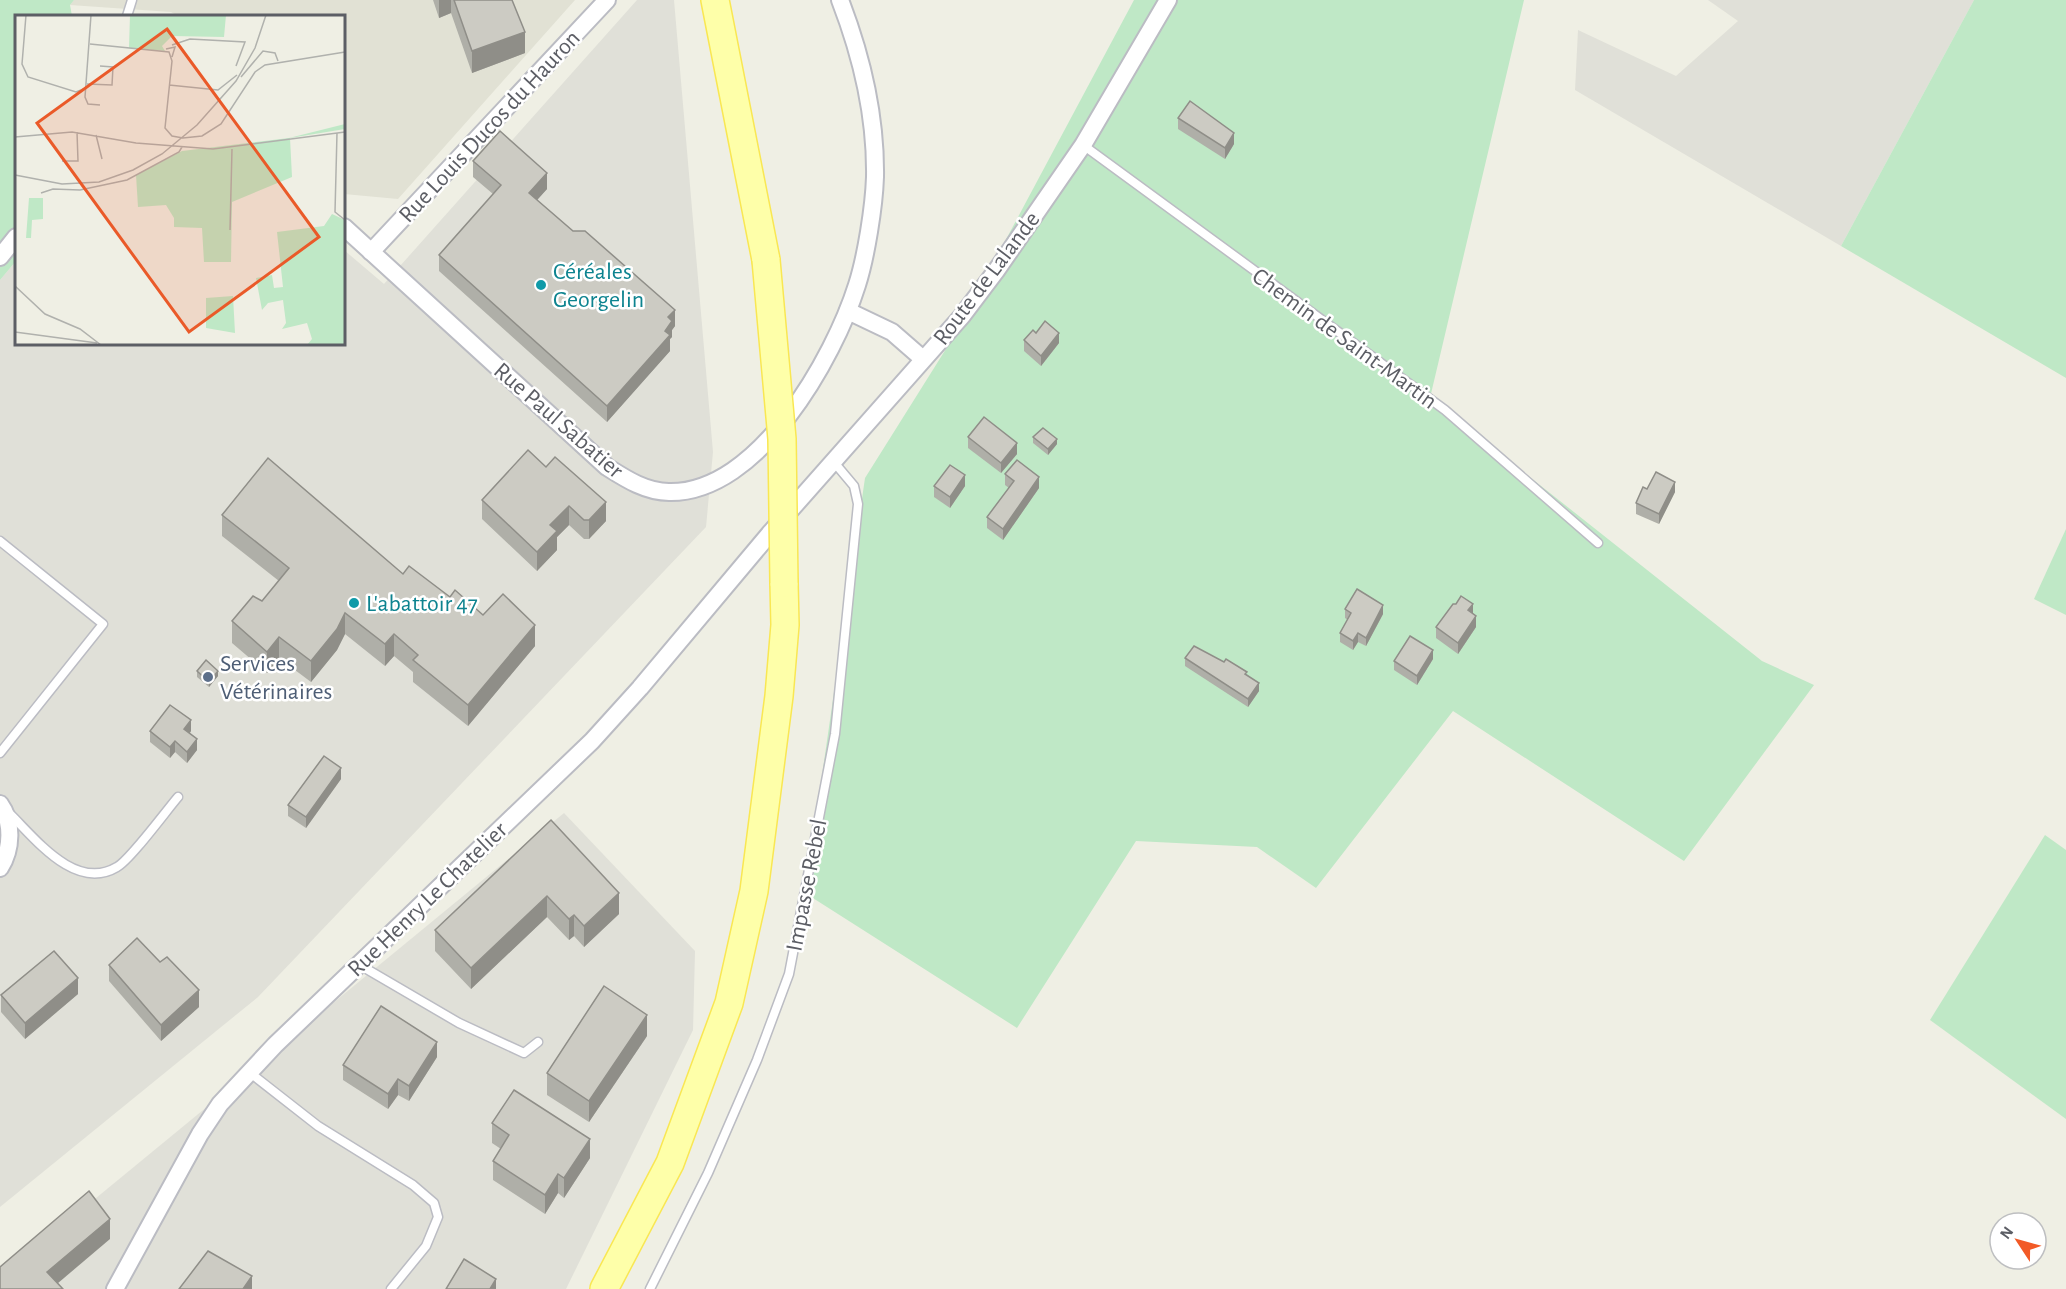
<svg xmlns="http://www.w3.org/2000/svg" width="2066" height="1289" font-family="'Alegreya Sans',sans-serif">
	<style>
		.industrial { fill: #e0e0d8 }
		.education { fill: #e1e1d4 }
		.green { fill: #bfe8c6 }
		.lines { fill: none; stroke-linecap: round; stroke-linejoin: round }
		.lane-casing { stroke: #bbbcc3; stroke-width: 11 }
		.street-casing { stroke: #bbbcc3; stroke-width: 20 }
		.primary-casing { stroke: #f9e753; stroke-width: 30 }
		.lane { stroke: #fff; stroke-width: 8 }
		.street { stroke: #fff; stroke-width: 16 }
		.primary { stroke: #feffa9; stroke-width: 27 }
		.primary-bridge-casing { stroke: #f9e753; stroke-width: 30; stroke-linecap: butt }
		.primary-bridge { stroke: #feffa9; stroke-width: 27 }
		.wall { fill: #afafa8 }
		.shaded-wall { fill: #8f8e88 }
		.building { fill: #cccbc3; stroke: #8f8e88; stroke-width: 1.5 }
		.culture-dot { fill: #0f9aa8; stroke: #fff; stroke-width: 2 }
		.service-dot { fill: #5c6f8a; stroke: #fff; stroke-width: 2 }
		.labels { text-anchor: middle; stroke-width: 5; stroke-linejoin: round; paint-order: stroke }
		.street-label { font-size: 24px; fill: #5c5e65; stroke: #fff }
		.culture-label { font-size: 24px; fill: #0d838f; stroke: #fff; text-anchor: start }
		.service-label { font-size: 24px; fill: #4e5e75; stroke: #fff; text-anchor: start }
		.inset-road { fill: none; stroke: #b0b1ad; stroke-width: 1.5 }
		.view { fill: #ea5a29; fill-opacity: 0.15; stroke: #ea5a29; stroke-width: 3 }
		.inset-edge { fill: none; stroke: #5c5e65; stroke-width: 3 }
	</style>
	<rect width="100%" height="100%" fill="#efefe4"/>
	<g class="industrial">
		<polygon points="637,0 674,0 713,452 706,527 258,997 0,1207 0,280 16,261 16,344 344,344 344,250 384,284"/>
		<polygon points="1708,0 1974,0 1841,246 1575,90 1578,30 1676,76 1738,21"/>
		<polygon points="564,813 695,951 693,1030 566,1289 0,1289 0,1277"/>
	</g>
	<polygon class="education" points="74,0 575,0 398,199 344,194 344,16 178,16 171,12 70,5"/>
	<g class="green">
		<polygon points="0,0 74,0 70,5 72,16 16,16 16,261 0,280"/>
		<polygon points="1134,0 1524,0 1430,398 1762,661 1814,685 1684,861 1453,711 1316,888 1257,847 1136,841 1017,1028 805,893 865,478 956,333"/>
		<polygon points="1974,0 2066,0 2066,378 1841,246"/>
		<polygon points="2066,529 2066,615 2034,599"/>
		<polygon points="2045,835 2066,850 2066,1119 1930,1020"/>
	</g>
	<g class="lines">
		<g class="lane-casing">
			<g id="lane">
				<polyline points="127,16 132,0"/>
				<polyline points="1083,145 1445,410 1598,543"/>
				<polyline points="0,541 103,624 0,753"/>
				<path d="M9,813C35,838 75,892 117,867C130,860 166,811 178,797"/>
				<polyline points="358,964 459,1023 524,1053 538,1042"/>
				<polyline points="249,1072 318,1126 413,1185 434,1203 438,1217 426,1246 391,1289"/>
				<polyline points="650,1289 708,1173 757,1060 789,974 835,734 858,504 854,486 833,461"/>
			</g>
		</g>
		<g class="street-casing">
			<g id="street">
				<path d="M344,227L607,467C626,479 646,492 669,492C758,494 834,358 857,285C866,257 874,207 875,177C876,116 862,57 840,0"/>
				<polyline points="371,252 607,0"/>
				<polyline points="0,257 16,237"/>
				<polyline points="848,311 892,332 923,359"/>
				<path d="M0,804C13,822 12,849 0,868"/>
				<polyline points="115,1289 200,1134 220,1104 275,1045 592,741 640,688 771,532 962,316 996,271 1083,145 1168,0"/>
			</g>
		</g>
		<g class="primary-casing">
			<g id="primary">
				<polyline points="715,0 766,260"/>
				<polyline points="604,1289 670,1163 729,1003 754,891 779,696 785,625 784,583"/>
			</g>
		</g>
		<use href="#lane" class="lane"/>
		<use href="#street" class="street"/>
		<use href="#primary" class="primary"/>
		<g class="primary-bridge-casing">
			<polyline id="primary-bridge" points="766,260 782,439 784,583"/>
		</g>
		<use href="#primary-bridge" class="primary-bridge"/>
	</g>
	<g class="wall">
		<polygon points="433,0 512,0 525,53 472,73 451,13 439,18"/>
		<polygon points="1178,118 1234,144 1225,159 1178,129"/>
		<polygon points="473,161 547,189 537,200 675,326 672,330 672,337 670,339 670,351 607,422 439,271 439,255 493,194 473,177"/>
		<polygon points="1036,333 1059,343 1041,366 1024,351 1024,340"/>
		<polygon points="968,437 1017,454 1001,473 968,448"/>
		<polygon points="1033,437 1057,444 1048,455 1033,443"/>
		<polygon points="546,467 606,521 589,539 584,539 569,525 557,537 557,550 537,571 482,519 482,500"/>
		<polygon points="1005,474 1039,488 1003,540 987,528 987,517 1009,488 1005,485"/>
		<polygon points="934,486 965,486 950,508 934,497"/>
		<polygon points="1647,489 1675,492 1659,524 1636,514 1636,503"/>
		<polygon points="222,515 403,574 483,615 535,646 468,726 413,682 413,672 394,656 385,666 345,634 337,650 311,682 279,658 267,673 232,643 232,621 262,601 279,581 222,536"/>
		<polygon points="1345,609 1383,614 1366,646 1358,642 1353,650 1340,642 1340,633 1348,620 1345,618"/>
		<polygon points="1473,613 1476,627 1458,654 1436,638 1436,627"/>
		<polygon points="1185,658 1247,675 1259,691 1248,707 1185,666"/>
		<polygon points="1433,659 1417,685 1394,670 1394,661"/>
		<polygon points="197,671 218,676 209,687 197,677"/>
		<polygon points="150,731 191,731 190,733 197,750 187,763 175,752 170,758 150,742"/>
		<polygon points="341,779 306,828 288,816 288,805"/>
		<polygon points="551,820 619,914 584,947 574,936 569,940 547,917 471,989 435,951 435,930"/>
		<polygon points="109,965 199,1007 161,1041 109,981"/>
		<polygon points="78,994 25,1039 1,1012 1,995"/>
		<polygon points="647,1036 589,1122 547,1095 547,1073"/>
		<polygon points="437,1057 409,1101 398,1095 388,1109 343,1080 343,1065"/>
		<polygon points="492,1123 590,1158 564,1198 558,1193 545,1214 493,1180 493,1161 501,1149 492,1143"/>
	</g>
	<g class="shaded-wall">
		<polygon points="439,0 451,0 451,13 439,18"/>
		<polygon points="525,32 525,53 472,73 472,51"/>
		<polygon points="1234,133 1234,144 1225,159 1225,148"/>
		<polygon points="547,173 547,189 529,209 529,193"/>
		<polygon points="675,310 675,326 672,330 672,337 670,339 670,351 607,422 607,406 665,331 668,317"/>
		<polygon points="1059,333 1059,343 1041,366 1041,356"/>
		<polygon points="1057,439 1057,444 1048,455 1048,449"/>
		<polygon points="1017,443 1017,454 1001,473 1001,463"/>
		<polygon points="965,475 965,486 950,508 950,497"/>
		<polygon points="1039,477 1039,488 1003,540 1003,529"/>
		<polygon points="1675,482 1675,492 1659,524 1659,514"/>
		<polygon points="606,502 606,521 589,539 589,520"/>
		<polygon points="569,506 569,525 557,537 557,550 537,571 537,552 550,525"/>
		<polygon points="1473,604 1473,615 1468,610"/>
		<polygon points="1383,605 1383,614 1366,646 1366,638"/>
		<polygon points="345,613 345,634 337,650 311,682 311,661"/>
		<polygon points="1476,616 1476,627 1458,654 1458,643"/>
		<polygon points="535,625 535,646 468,726 468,705"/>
		<polygon points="1358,633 1358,642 1353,650 1353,641"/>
		<polygon points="394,634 394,656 385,666 385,644"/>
		<polygon points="279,637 279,658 267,673 267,652"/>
		<polygon points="1433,650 1433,659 1417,685 1417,676"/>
		<polygon points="218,671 218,676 209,687 209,682"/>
		<polygon points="1259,683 1259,691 1248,707 1248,699"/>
		<polygon points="191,720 191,731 184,740 184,729"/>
		<polygon points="197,739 197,750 187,763 187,752"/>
		<polygon points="175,741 175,752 170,758 170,747"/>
		<polygon points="341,768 341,779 306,828 306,817"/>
		<polygon points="619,893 619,914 584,947 584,926"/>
		<polygon points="547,896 547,917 471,989 471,968"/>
		<polygon points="574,915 574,936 569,940 569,919"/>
		<polygon points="78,978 78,994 25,1039 25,1023"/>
		<polygon points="199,990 199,1007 161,1041 161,1025"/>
		<polygon points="647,1015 647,1036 589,1122 589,1101"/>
		<polygon points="437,1042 437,1057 409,1101 409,1086"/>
		<polygon points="398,1079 398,1095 388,1109 388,1094"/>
		<polygon points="590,1139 590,1158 564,1198 564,1178"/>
		<polygon points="558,1174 558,1193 545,1214 545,1195"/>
		<polygon points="110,1219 110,1239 51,1289 47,1272"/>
		<polygon points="252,1276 252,1289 243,1289"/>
		<polygon points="496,1279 496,1289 490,1289"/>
	</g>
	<g class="building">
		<polygon points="454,0 512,0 525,32 472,51"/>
		<polygon points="1190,101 1234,133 1225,148 1178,118"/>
		<polygon points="500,131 547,173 529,193 573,231 585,231 675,310 668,317 672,321 665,331 670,335 607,406 439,255 501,185 473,161"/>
		<polygon points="1045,321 1059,333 1041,356 1024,340 1033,330 1036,333"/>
		<polygon points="984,417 1017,443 1001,463 968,437"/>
		<polygon points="1043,428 1057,439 1048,449 1033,437"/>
		<polygon points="528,450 546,467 555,457 606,502 589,520 584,520 569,506 550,525 557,531 537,552 482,500"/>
		<polygon points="268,458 403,574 409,566 450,597 455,590 483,615 503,594 535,625 468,705 413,660 418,655 394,634 385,644 345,613 337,629 311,661 279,637 267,652 232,621 253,596 262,601 289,568 222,515"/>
		<polygon points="1017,460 1039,477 1003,529 987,517 1014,481 1005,474"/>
		<polygon points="950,465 965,475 950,497 934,486"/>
		<polygon points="1656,472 1675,482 1659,514 1636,503 1643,487 1647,489"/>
		<polygon points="1357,589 1383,605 1366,638 1358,633 1353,641 1340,633 1351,613 1345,609"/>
		<polygon points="1461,596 1473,604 1468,610 1476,616 1458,643 1436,627 1453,604 1456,604"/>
		<polygon points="1410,636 1433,650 1417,676 1394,661"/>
		<polygon points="1194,646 1224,662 1226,659 1247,672 1245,674 1259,683 1248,699 1185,658"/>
		<polygon points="206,660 218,671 209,682 197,671"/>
		<polygon points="170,705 191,720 184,729 197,739 187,752 175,741 170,747 150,731"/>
		<polygon points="324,756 341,768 306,817 288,805"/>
		<polygon points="551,820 619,893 584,926 574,915 569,919 547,896 471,968 435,930"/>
		<polygon points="137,938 160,962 167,957 199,990 161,1025 109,965"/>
		<polygon points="54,951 78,978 25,1023 1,995"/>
		<polygon points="604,986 647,1015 589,1101 547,1073"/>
		<polygon points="381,1006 437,1042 409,1086 398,1079 388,1094 343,1065"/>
		<polygon points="514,1090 590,1139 564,1178 558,1174 545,1195 493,1161 509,1135 492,1123"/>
		<polygon points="89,1191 110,1219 47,1272 63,1289 0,1289 0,1267"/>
		<polygon points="208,1251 252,1276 243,1289 179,1289"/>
		<polygon points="464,1259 496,1279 490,1289 446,1289"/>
	</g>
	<g class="culture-dot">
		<circle cx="541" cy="285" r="6"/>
		<circle cx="354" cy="603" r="6"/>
	</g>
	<circle class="service-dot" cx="208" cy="677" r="6"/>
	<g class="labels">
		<g class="street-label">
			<text transform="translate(489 126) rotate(-47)" y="8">Rue Louis Ducos du Hauron</text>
			<text transform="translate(986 278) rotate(-53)" y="8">Route de Lalande</text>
			<text transform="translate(1345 338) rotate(36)" y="8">Chemin de Saint-Martin</text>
			<text transform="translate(559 420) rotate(41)" y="8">Rue Paul Sabatier</text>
			<text transform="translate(806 885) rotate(-79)" y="8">Impasse Rebel</text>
			<text transform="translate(427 899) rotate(-44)" y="8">Rue Henry Le Chatelier</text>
		</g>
		<g class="culture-label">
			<text x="553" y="279">Céréales<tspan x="553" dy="28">Georgelin</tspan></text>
			<text x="366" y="611">L'abattoir 47</text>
		</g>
		<g class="service-label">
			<text x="220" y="671">Services<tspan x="220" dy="28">Vétérinaires</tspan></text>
		</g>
	</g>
	<g transform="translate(15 15)">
		<rect width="330" height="330" fill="#efefe4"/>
		<path d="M115,0H211L209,22L157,21L147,31L150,36L114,33ZM330,109V114L275,123L277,162L217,187L216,247H189L187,213L159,212V203L151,190L123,192L121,160L167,136L274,123ZM14,183H28V204L17,205L16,223H11ZM317,199L330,205V330H292L297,324L292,308L267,314L271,308L268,285L253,288L247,295L241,263L257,260L259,273L268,272L262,217L309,211ZM218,281L220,318L191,313V283Z" fill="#bfe8c6"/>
		<path class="inset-road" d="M11,0L7,49L13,62L61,77L71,73M76,0L70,82L73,89L85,90M75,29L154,37L157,46L150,113L157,121L168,123L187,121L206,109L240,57L250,50L330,37M157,30L175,24L230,27L221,51M151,34L160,32L157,42M226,62L248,36L260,38L263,46M72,69L97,70L98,52L85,51M154,70L203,75L222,60M322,118L320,197L330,205M81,120L87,144M0,122L57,117L121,128L198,134L330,117M47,146H63L62,117M0,160L47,169L84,167L118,155L147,139L182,110L221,66L240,33L251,0M26,178L38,174L65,175L112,165L164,137L167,132M215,215L217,134M0,271L30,299L65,314L86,330M0,317L82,328"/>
		<path class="view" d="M152,14L304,222L174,317L22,108Z"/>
		<rect width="330" height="330" class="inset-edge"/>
	</g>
	<g transform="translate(2018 1241) rotate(306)"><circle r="28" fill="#ffffff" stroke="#bebfc1" stroke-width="1.5"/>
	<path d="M0-4.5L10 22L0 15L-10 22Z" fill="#f25a26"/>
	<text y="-9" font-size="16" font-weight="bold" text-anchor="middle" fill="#5c5e65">N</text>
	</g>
</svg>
